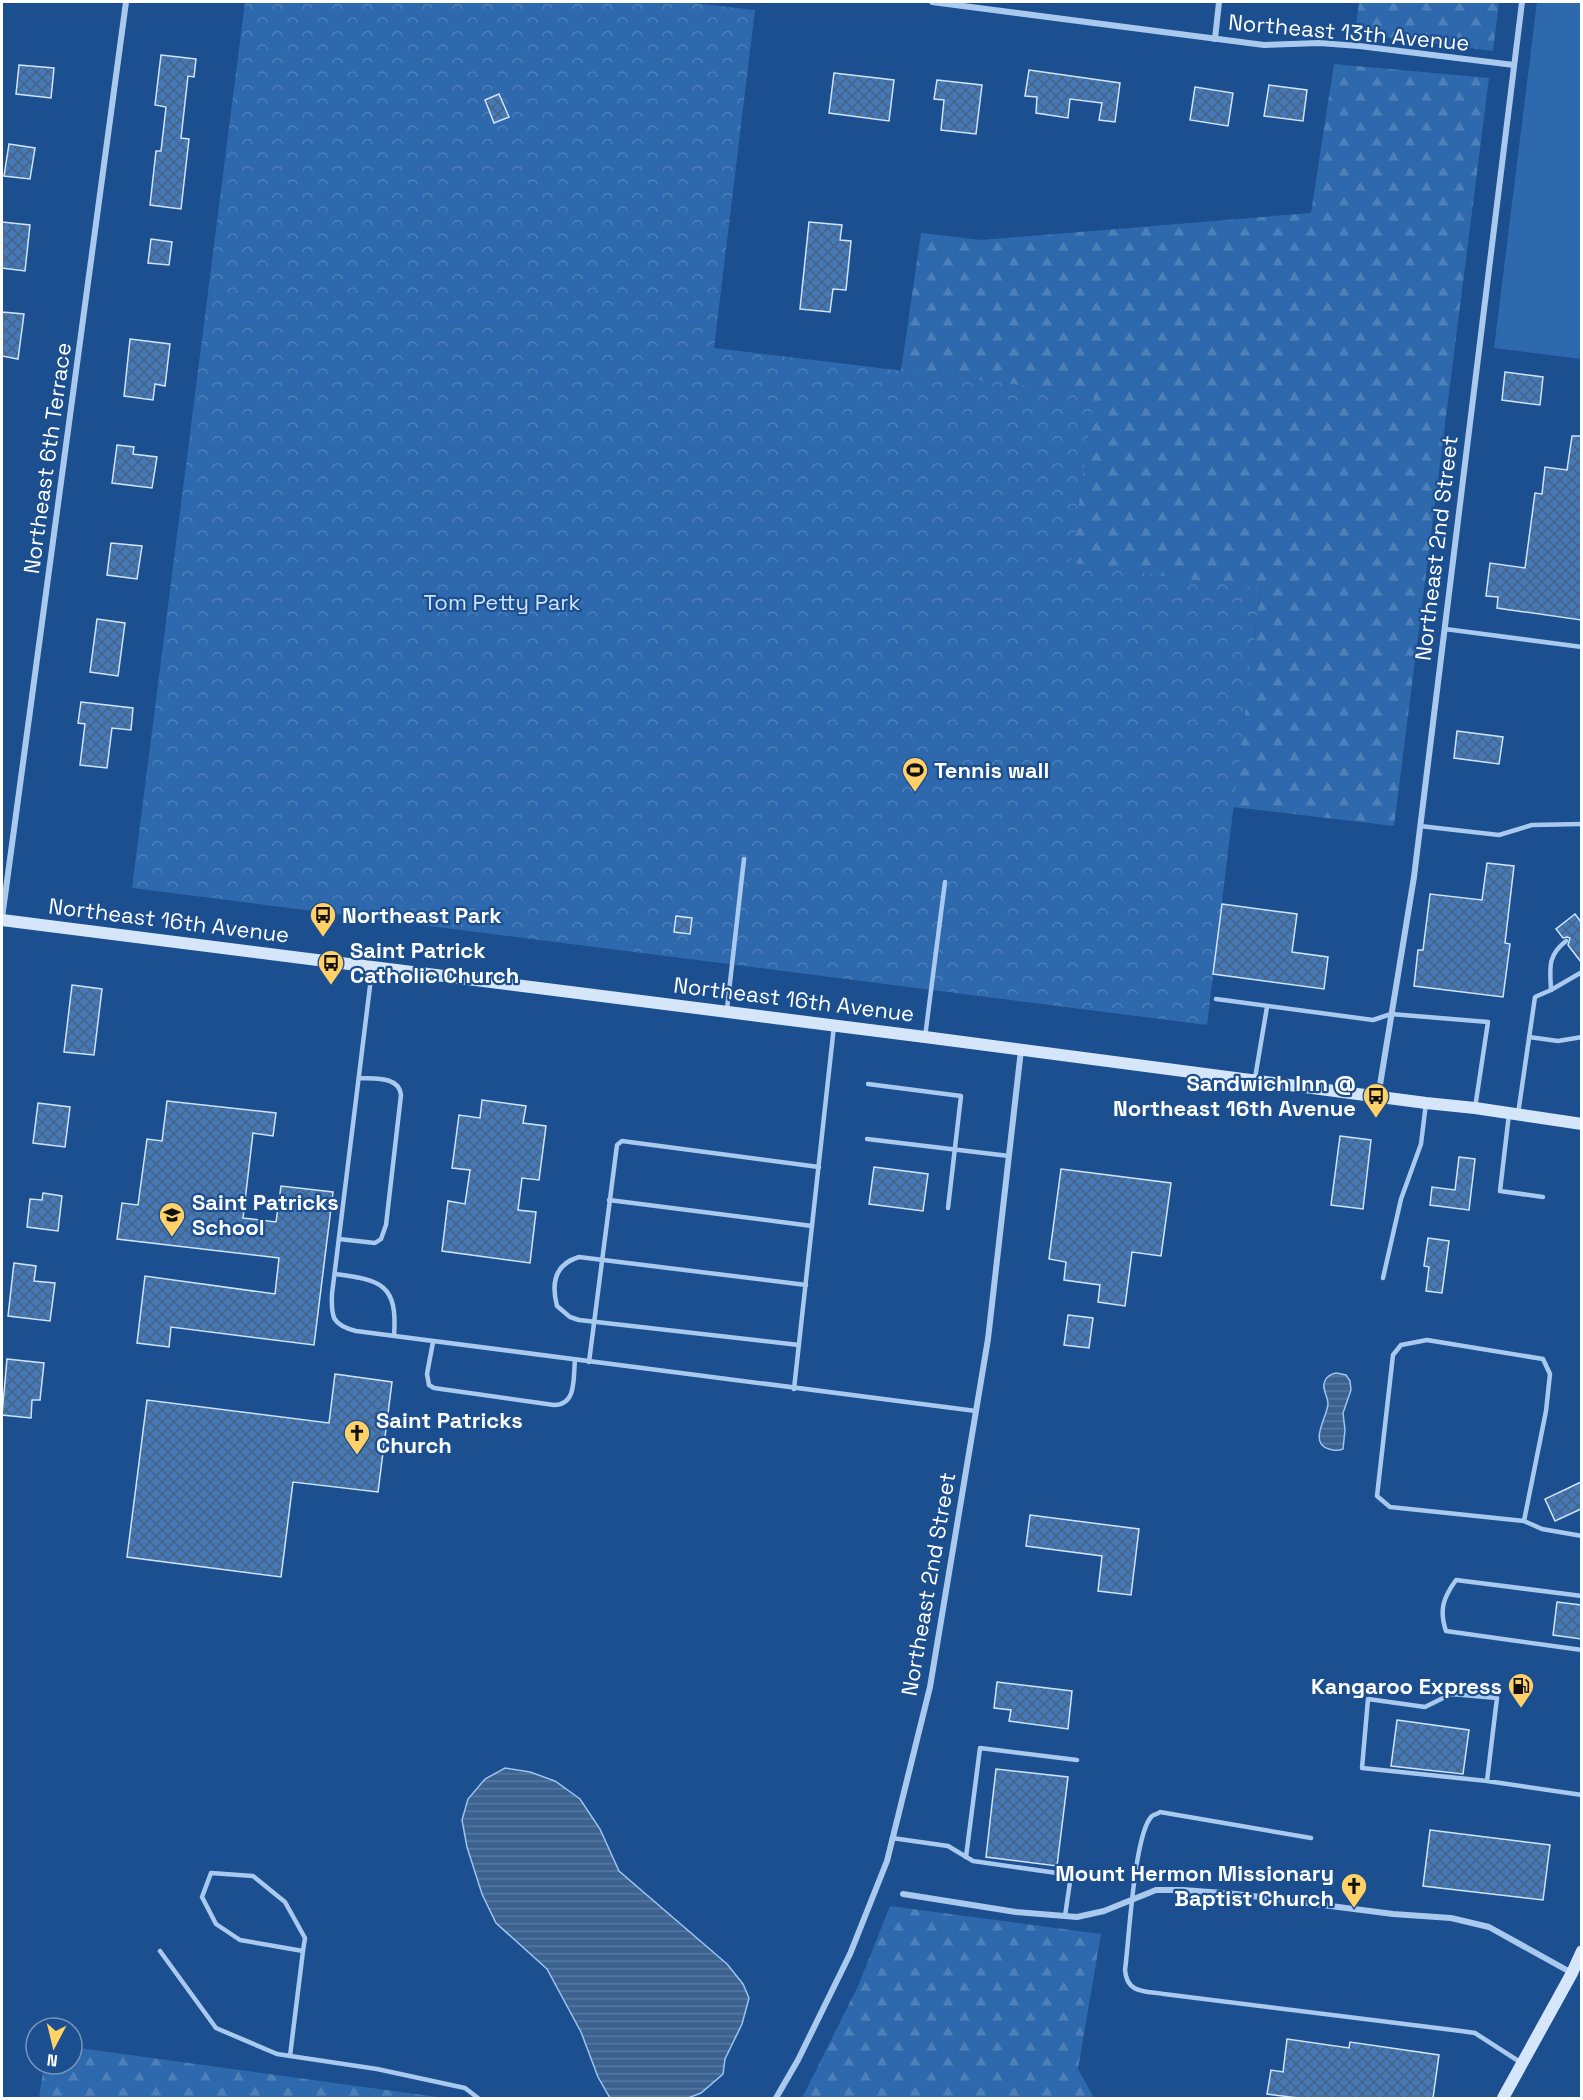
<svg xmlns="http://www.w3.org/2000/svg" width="1583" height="2100" font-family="'Space Grotesk',sans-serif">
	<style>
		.grass { fill: #2e69ad }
		.forest { fill: url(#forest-firs) }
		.park { fill: url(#park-crowns) }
		.water { fill: url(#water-rules); stroke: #9cc4f0; stroke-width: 1.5 }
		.building { fill: url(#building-cross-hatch); stroke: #cfe3fa; stroke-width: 1.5 }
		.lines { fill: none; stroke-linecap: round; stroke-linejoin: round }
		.lane { stroke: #a9c9ee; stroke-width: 4.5 }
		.street { stroke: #a9c9ee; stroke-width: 6 }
		.secondary { stroke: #d6e6fa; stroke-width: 12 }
		.labels { text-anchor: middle; stroke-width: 4.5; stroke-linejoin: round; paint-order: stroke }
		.street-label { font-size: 22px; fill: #fff; stroke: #1b4f8f }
		.park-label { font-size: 22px; fill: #cfe3fa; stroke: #1b4f8f }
		.poi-label { font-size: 22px; font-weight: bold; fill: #fff; stroke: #1b4f8f; text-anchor: start }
	</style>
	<defs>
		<pattern id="forest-firs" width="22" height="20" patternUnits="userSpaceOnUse" patternTransform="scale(1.5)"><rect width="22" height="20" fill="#2e69ad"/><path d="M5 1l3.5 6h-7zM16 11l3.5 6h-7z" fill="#4d80b9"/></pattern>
		<pattern id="park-crowns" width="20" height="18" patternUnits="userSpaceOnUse" patternTransform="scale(1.5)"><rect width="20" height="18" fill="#2e69ad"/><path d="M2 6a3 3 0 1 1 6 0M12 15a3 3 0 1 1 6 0" fill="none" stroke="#4d80b9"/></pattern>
		<pattern id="water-rules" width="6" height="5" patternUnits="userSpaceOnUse" patternTransform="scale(1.5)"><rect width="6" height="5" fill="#3c6290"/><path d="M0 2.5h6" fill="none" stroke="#597aa1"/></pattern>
		<pattern id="building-cross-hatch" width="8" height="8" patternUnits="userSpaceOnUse" patternTransform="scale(1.5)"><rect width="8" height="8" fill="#4478b7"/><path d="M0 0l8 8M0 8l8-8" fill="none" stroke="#486282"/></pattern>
	</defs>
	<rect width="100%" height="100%" fill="#1b4f8f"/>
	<polygon class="grass" points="1537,2 1581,2 1581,359 1494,348"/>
	<g class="forest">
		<polygon points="1359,2 1499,2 1493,51 1355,33"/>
		<polygon points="1334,64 1489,78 1394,826 1233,807 1260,590 1071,563 901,371 921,233 981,240 1311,213"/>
		<polygon points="890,1906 1101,1934 1078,2069 1094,2098 802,2098 858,1986"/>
		<polygon points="72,2046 72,2047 445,2098 39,2098 44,2064 72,2064"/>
	</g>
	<polygon class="park" points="245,2 685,2 755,10 714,348 1094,394 1071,563 1260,589 1207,1025 132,888"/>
	<g class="water">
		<path d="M1336,1373L1346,1375L1350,1381L1351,1390L1343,1413L1345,1430L1343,1449C1338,1451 1335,1451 1329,1449C1308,1443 1327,1418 1328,1404C1328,1396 1321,1388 1325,1381C1327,1376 1331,1374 1336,1373Z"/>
		<polygon points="505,1768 530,1772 555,1781 580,1799 600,1829 619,1871 727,1964 743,1984 749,1998 742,2024 725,2059 723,2074 701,2093 688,2098 610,2098 598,2077 581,2032 547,1969 496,1923 482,1894 467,1847 462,1820 468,1799 485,1779"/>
	</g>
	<g class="building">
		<polygon points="161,55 196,59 194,77 188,76 181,138 189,139 181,209 150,205 156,151 161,151 166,107 155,105"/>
		<polygon points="19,65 54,68 51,98 16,94"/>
		<polygon points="1029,70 1120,83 1115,122 1099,120 1102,103 1070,99 1068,118 1036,113 1037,97 1025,96"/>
		<polygon points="834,73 894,80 889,121 829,113"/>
		<polygon points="937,80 982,85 976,134 941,130 944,100 934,99"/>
		<polygon points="1269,85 1307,90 1303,121 1264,116"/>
		<polygon points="1195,87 1233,93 1228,126 1190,120"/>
		<polygon points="499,94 509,117 494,123 485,100"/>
		<polygon points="9,144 35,148 30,179 4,176"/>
		<polygon points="2,222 30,225 25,271 2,268"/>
		<polygon points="809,222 842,225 840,240 851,241 846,290 833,289 830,312 800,309"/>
		<polygon points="151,239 172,242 169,265 148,263"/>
		<polygon points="2,312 24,314 18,359 2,356"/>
		<polygon points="130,339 170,344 165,386 155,384 153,400 124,396"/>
		<polygon points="1505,372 1543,377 1540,405 1502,400"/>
		<polygon points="1572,436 1581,436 1581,620 1497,608 1498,597 1486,596 1490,563 1525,568 1535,493 1542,494 1545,467 1567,470"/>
		<polygon points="117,445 134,447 133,454 157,457 152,488 112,483"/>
		<polygon points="111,543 142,546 137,579 107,575"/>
		<polygon points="97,619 125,623 118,676 90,672"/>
		<polygon points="81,702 133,708 131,730 112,728 107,768 80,765 85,724 78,723"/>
		<polygon points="1457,731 1503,737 1499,764 1454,758"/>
		<polygon points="1487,863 1514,866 1505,943 1510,944 1503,997 1414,986 1418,950 1423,950 1430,894 1482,900"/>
		<polygon points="1222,904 1297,914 1292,952 1328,957 1324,989 1213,974"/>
		<polygon points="1575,914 1581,922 1581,962 1568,945 1570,938 1567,937 1563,938 1556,929"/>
		<polygon points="676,916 692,918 690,934 674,932"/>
		<polygon points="72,985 102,989 94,1055 64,1052"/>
		<polygon points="482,1100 526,1106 523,1123 546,1126 539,1180 522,1178 518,1210 536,1212 530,1263 442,1251 448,1201 465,1204 470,1170 452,1168 459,1115 480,1118"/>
		<polygon points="167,1101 276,1113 273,1136 253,1133 243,1218 276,1222 281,1186 333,1192 314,1345 171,1327 169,1347 137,1343 145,1276 275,1294 279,1258 117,1239 122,1203 138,1205 147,1139 162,1141"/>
		<polygon points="38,1103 70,1107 65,1147 33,1143"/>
		<polygon points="1340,1136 1371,1140 1363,1209 1331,1205"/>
		<polygon points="1459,1157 1475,1159 1469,1210 1430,1205 1432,1187 1455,1190"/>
		<polygon points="874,1167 928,1174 923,1211 869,1204"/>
		<polygon points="1061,1169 1171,1183 1161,1256 1132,1252 1125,1306 1098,1302 1100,1285 1064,1280 1066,1262 1049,1259"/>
		<polygon points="43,1193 62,1196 58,1231 27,1227 30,1199 42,1200"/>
		<polygon points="1428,1238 1449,1241 1442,1293 1426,1291 1429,1267 1424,1266"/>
		<polygon points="14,1263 36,1266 34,1281 55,1283 50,1321 8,1316"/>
		<polygon points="1068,1315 1093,1318 1089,1348 1064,1345"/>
		<polygon points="7,1359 44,1363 40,1400 32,1400 31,1418 2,1415"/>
		<polygon points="335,1374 392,1382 378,1492 293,1482 281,1577 127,1557 147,1400 329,1423"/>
		<polygon points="1581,1482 1581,1509 1555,1521 1545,1499"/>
		<polygon points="1030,1515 1139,1529 1131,1595 1098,1591 1102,1556 1026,1546"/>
		<polygon points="1557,1602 1581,1605 1581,1639 1553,1635"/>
		<polygon points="997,1682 1072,1691 1068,1729 1009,1721 1011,1710 994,1708"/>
		<polygon points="1397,1720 1469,1730 1463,1774 1391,1766"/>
		<polygon points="996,1769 1068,1777 1057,1866 986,1857"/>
		<polygon points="1430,1830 1550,1845 1543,1900 1423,1886"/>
		<polygon points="1287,2039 1349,2048 1350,2042 1439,2055 1433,2098 1298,2098 1267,2094 1271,2070 1283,2072"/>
	</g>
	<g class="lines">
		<g class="lane">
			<polyline points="1445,629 1582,647"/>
			<polyline points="1420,826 1499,835 1532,825 1582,824"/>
			<path d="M372,970L332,1294C331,1317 332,1325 356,1331L976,1411"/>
			<path d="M1551,990C1550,968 1547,956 1566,941"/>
			<polyline points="1216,999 1373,1020 1391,1014 1488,1022 1475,1108"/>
			<polyline points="727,1009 744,859"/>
			<polyline points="925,1037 945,882"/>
			<polyline points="1529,1037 1558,1041 1582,1037"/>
			<polyline points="1255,1078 1267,1007"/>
			<polyline points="868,1084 961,1096 948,1208"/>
			<polyline points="1509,1114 1500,1191 1543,1197"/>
			<polyline points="1518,1114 1535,997 1551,990 1582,972"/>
			<polyline points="867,1139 1009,1156"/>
			<polyline points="609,1200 812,1226"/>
			<path d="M339,1239L375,1243L381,1239L386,1225L401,1095C399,1076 375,1079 359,1078"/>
			<path d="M335,1274C381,1280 398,1284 394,1336"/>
			<polyline points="1383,1278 1401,1199 1421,1144 1426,1103"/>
			<path d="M433,1342L427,1374L429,1385L434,1388L554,1405C577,1405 573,1378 575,1360"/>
			<path d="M799,1345L579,1320L570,1317L557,1306C551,1283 555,1264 579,1257L806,1285"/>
			<polyline points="589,1362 617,1145 622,1141 819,1167"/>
			<polyline points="794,1389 834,1026"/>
			<polyline points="1524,1521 1546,1411 1550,1374 1543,1359 1427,1340 1401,1345 1393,1355 1377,1496 1390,1507 1524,1521 1542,1529 1582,1536"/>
			<path d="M1582,1596L1456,1580C1443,1598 1439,1610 1446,1631L1582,1650"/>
			<polyline points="1487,1781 1497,1698 1451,1694 1425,1707 1368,1699 1362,1768 1487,1781 1582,1795"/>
			<polyline points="892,1838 948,1846 973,1861 1071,1875 1065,1916"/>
			<path d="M1311,1838L1160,1812C1158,1814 1155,1814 1152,1816C1134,1833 1129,1942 1125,1970C1127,1994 1145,1991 1164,1994L1461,2031L1475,2033L1520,2062"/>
			<polyline points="966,1857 980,1748 1077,1760"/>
			<polyline points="160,1951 216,2028 277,2054 377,2069 465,2088 478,2098"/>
			<polyline points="290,2056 303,1951 305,1938 285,1902 253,1876 211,1873 202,1897 216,1924 240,1940 303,1951"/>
		</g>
		<g class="street">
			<polyline points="932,2 1264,45 1319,43 1359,46 1514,65"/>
			<polyline points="1215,39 1219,2"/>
			<polyline points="2,918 126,2"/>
			<polyline points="1378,1097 1414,877 1522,2"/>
			<polyline points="903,1894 1016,1912 1077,1917 1104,1911 1156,1890 1183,1890 1236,1894 1393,1914 1451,1918 1489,1927 1572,1973"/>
			<polyline points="776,2098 798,2060 850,1954 887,1861 930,1687 988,1339 1021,1050"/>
		</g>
		<g class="secondary">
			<polyline points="2,920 925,1037 1426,1103 1475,1108 1582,1124"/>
			<polyline points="1503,2098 1572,1973 1582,1951"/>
		</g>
	</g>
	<defs>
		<g id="stadium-pin" transform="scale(1.35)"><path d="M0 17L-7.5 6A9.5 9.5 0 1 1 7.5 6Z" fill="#ffd166" stroke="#1b4f8f"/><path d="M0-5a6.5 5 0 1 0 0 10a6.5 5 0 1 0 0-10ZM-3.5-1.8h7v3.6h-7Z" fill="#111"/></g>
		<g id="bus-pin" transform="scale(1.35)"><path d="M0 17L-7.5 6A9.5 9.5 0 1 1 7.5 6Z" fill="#ffd166" stroke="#1b4f8f"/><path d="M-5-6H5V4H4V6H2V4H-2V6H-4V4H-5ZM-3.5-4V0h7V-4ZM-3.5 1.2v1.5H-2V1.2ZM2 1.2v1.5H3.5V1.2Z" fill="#111"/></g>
		<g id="school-pin" transform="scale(1.35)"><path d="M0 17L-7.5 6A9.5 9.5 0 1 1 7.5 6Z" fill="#ffd166" stroke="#1b4f8f"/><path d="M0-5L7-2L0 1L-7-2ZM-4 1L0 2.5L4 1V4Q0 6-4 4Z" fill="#111"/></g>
		<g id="church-pin" transform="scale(1.35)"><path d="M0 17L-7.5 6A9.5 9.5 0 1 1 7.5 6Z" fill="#ffd166" stroke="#1b4f8f"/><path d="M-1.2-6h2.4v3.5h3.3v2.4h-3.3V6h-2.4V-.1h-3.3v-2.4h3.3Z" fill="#111"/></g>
		<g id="fuel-pin" transform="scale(1.35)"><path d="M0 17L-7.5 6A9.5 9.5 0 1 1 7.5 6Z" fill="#ffd166" stroke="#1b4f8f"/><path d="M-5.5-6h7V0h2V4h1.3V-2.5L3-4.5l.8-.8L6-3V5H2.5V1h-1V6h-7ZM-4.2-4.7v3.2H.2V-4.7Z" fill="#111"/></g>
	</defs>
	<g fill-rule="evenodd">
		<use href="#stadium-pin" x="915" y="770"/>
		<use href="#bus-pin" x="323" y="915"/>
		<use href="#bus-pin" x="331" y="963"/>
		<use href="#bus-pin" x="1376" y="1096"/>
		<use href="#school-pin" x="172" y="1215"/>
		<use href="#church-pin" x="357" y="1433"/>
		<use href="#fuel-pin" x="1521" y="1686"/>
		<use href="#church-pin" x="1354" y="1886"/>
	</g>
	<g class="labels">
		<g class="street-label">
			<text transform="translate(1349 32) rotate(5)" y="8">Northeast 13th Avenue</text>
			<text transform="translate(47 458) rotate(-82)" y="8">Northeast 6th Terrace</text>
			<text transform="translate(1436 548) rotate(-83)" y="8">Northeast 2nd Street</text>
			<text transform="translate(169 920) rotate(7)" y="8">Northeast 16th Avenue</text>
			<text transform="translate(794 999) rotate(7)" y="8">Northeast 16th Avenue</text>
			<text transform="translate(928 1584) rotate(-80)" y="8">Northeast 2nd Street</text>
		</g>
		<g class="park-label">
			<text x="502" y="610">Tom Petty Park</text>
		</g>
		<g class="poi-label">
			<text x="934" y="778">Tennis wall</text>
			<text x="342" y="923">Northeast Park</text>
			<text x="350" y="958">Saint Patrick<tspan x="350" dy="25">Catholic Church</tspan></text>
			<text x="1356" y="1091" text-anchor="end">Sandwich Inn @<tspan x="1356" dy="25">Northeast 16th Avenue</tspan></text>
			<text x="192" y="1210">Saint Patricks<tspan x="192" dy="25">School</tspan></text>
			<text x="376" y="1428">Saint Patricks<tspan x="376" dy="25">Church</tspan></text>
			<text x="1502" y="1694" text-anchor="end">Kangaroo Express</text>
			<text x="1334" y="1881" text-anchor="end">Mount Hermon Missionary<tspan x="1334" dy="25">Baptist Church</tspan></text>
		</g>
	</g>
	<rect width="1583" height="2100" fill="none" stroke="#ffffff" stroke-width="6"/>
	<g transform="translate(54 2046) rotate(187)"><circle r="28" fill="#1b4f8f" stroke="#7695bc" stroke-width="1.5"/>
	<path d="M0-4.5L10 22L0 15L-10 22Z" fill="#ffd166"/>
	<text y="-9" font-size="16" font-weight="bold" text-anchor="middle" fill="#ffffff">N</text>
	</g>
</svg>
